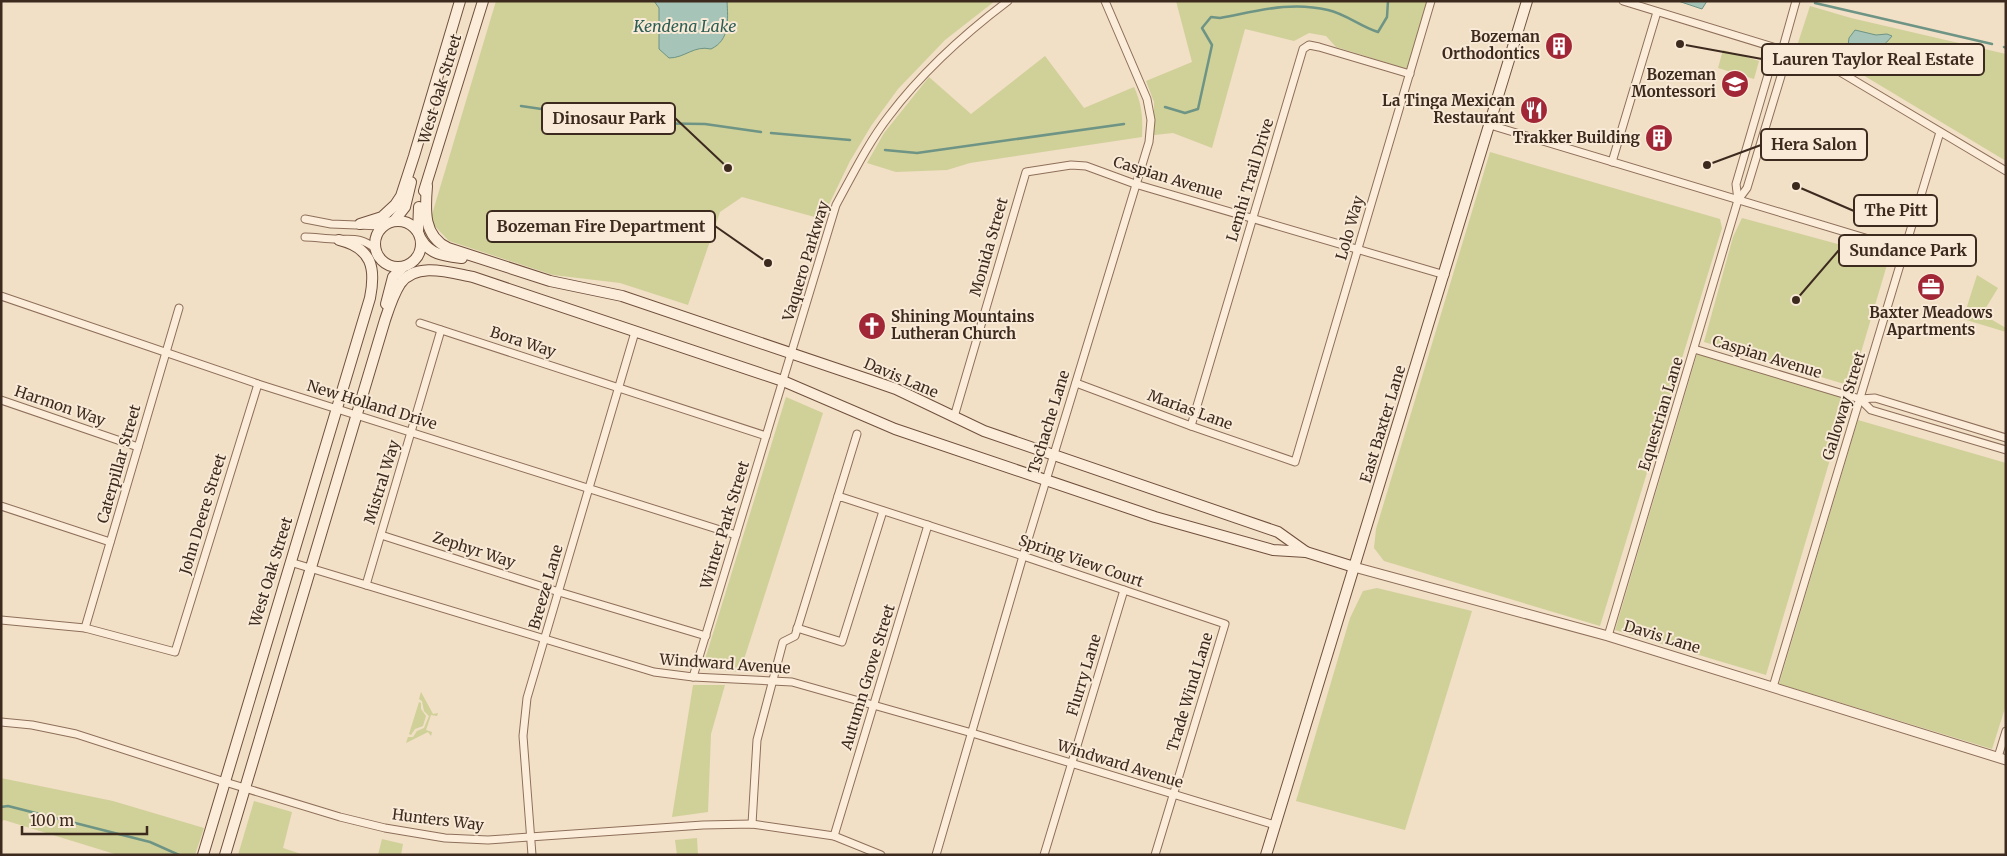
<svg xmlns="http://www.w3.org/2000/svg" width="2007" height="856" font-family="Merriweather,serif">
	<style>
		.green { fill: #d0d099 }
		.water { fill: #a7c4b8; stroke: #6d9485 }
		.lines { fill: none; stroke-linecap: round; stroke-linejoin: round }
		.stream { stroke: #6d9485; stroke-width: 2.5 }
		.minor-casing { stroke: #8e6f5a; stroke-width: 9 }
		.tertiary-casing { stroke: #8e6f5a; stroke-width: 11 }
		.secondary-casing { stroke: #70503d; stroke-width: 12 }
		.minor { stroke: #fbedda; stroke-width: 7 }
		.tertiary { stroke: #fbedda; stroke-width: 9 }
		.secondary { stroke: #fbedda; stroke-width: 10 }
		.labels { text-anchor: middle; stroke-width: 4; stroke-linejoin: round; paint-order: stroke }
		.poi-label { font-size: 15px; font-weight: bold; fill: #3d2a1f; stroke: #f8ead6; text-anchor: end }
		.street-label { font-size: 15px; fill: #3d2a1f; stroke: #f8ead6 }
		.water-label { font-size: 16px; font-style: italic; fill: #2d5e55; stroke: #f8ead6 }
		.leader { fill: none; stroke: #3d2a1f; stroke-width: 2 }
		.callout-dot { fill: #3d2a1f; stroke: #f8ead6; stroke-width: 2 }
		.callout { fill: #f8ead6; stroke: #3d2a1f; stroke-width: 2 }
		.callout-label { font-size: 16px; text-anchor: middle; font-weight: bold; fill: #3d2a1f }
	</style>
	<rect width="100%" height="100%" fill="#f1dfc6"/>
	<g class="green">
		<polygon points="496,1 995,1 945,40 898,89 871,126 850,161 822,219 742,197 720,212 688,305 620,283 553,275 449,241 430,221"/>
		<polygon points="1176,1 1427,1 1407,69 1336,47 1326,36 1309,33 1294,41 1245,29 1212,148 1173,133 1154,135 1154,102 1146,81 1192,62"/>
		<polygon points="1810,6 1851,18 2006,54 2006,161 1833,57 1797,46"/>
		<polygon points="1723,50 1759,61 1754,79 1718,68"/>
		<path d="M1045,56L1084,108L1134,87C1142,104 1143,118 1142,137L970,163L947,170L896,172L867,163L884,133L929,77L971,114Z"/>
		<polygon points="1490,152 1720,219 1722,228 1600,626 1384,561 1374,548 1376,529"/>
		<polygon points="1742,218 1889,258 1851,386 1704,342 1733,237"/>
		<polygon points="1977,275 1998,288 1982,314 2006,328 2006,332 1963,319"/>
		<polygon points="1697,354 1848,399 1766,675 1615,630"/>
		<polygon points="786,397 823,413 740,672 702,669"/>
		<polygon points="1858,420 2006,463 2006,705 1992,749 1779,684"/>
		<polygon points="1377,588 1472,611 1405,830 1296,801 1350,618 1363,591"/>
		<polygon points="693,685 725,685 711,734 708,812 672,817"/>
		<polygon points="421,692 433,714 438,713 437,716 431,715 426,730 432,732 431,736 428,732 406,743 408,737 413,737 417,731 424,728 429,716 424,711 422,701 419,699"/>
		<polygon points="419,702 421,703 421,709 426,716 423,726 415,729 411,735 409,734"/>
		<polygon points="1,778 113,801 204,828 195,855 118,855 4,820 1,822"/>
		<polygon points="254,801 292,812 283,848 304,855 238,855"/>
		<polygon points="697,838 698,855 677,855 675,840"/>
		<polygon points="382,839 403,844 401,855 378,855"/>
	</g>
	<g class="water">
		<path d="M654,1H727C728,20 730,40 711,49C694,45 685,58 669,58L659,49V8Z"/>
		<polygon points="1678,1 1707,1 1702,9"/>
		<path d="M1855,30L1876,35L1887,34L1892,36C1877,55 1870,51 1848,46L1849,38Z"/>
	</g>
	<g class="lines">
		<g class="stream">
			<polyline points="1815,3 1992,44"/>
			<polyline points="2004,47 2006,48"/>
			<polyline points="521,106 637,123 705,124 761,132"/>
			<path d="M1165,107L1185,113L1198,109L1212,45L1202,28L1211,17L1220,18C1258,11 1290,1 1328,10C1346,14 1361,27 1378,32L1387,17L1388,1"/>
			<polyline points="771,133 850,140"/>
			<polyline points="885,150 917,153 1124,124"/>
			<polyline points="1,807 8,806 150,842 179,855"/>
		</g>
		<g class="minor-casing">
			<g id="minor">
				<polyline points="1623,1 1825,63 2006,171"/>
				<polyline points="1490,125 1905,250"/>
				<polyline points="1612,162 1657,12"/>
				<polyline points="1738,200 1736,184 1770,68 1782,51"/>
				<polyline points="305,219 331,224 382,226"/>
				<path d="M305,237C315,237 326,239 337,239C354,240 359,237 375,248"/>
				<polyline points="1,296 258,384 736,535"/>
				<polyline points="420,323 766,436"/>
				<polyline points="1694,349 1860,399 1875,398 2006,438"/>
				<polyline points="1076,383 1191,426 1295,462 1431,1"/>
				<polyline points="1860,399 1871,410 2006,450"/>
				<polyline points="1,400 138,447"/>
				<polyline points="954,417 1026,172 1071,165 1086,166 1135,184 1445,275"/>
				<polyline points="1191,426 1303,49 1309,45 1319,47 1410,74"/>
				<polyline points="838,496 857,434"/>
				<polyline points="1,506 110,542"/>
				<polyline points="381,535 559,592 706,636"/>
				<polyline points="290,562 654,672 693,677 792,682 972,733 1275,825"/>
				<polyline points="366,585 441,330"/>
				<polyline points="1,620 85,628 175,652 258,384"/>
				<polyline points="85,628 179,308"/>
				<polyline points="797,628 842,642 883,511"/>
				<polyline points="1608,636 1738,200 1747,188 1781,76 1782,51 1796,1"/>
				<path d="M693,677L836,205C853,174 868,143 889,116C923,71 963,35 1008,1"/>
				<polyline points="1773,687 1940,132"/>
				<polyline points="1,722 32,725 76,734 225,782 340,817 385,828 445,838 488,840 703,825 752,824 834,836 881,855"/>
				<polyline points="1998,757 2006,731"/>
				<polyline points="752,824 757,740 783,642 795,636 838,496 1023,556 1225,624 1155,855"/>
				<polyline points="834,836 928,525"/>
				<polyline points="532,855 523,736 527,698 635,332"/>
				<polyline points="936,855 1023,556 1149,142 1151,120 1147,99 1105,1"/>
				<polyline points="1044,855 1124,590"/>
			</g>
		</g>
		<g class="tertiary-casing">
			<polyline id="tertiary" points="1354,567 1608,636 2006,760"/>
		</g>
		<g class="secondary-casing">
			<g id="secondary">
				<path d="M427,186C425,210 423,236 448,248L550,281L622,296L870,380L896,389L984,431L1278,532L1306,552"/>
				<polyline points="424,191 483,1"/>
				<circle cx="398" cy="244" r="23"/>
				<polyline points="394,221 405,207 411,182"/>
				<polyline points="360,224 382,217 395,205 401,196 414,156 460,1"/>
				<polyline points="418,232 419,207"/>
				<path d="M421,239C430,255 445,256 462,258"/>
				<polyline points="386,304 393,277 403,267"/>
				<path d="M203,855L370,298C376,268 372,248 339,240"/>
				<path d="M225,855L385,320C389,308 393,295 400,284C416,261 451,273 473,277L783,381L895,429L1155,517L1273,550L1306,552L1354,567"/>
				<polyline points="1266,855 1527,1"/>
			</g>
		</g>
		<use href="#minor" class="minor"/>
		<use href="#tertiary" class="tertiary"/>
		<use href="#secondary" class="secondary"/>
	</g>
	<defs>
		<g id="building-disc" transform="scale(1.4375)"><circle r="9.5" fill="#a12636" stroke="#f8ead6"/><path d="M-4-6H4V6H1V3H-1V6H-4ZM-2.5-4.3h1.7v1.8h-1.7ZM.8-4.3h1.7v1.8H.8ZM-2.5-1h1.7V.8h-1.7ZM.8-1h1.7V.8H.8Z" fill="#fff"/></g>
		<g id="school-disc" transform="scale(1.4375)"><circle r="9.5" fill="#a12636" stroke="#f8ead6"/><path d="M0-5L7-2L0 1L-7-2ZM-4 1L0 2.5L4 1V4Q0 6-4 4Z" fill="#fff"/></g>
		<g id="restaurant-disc" transform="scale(1.4375)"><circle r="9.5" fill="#a12636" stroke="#f8ead6"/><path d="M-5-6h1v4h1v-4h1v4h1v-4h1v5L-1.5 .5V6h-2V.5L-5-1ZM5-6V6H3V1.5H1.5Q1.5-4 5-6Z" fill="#fff"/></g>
		<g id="office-disc" transform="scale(1.4375)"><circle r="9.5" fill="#a12636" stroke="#f8ead6"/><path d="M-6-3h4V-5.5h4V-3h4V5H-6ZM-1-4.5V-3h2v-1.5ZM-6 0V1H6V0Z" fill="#fff"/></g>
		<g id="church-disc" transform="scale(1.4375)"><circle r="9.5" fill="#a12636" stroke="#f8ead6"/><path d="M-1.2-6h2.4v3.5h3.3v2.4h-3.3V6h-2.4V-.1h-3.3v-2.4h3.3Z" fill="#fff"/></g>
	</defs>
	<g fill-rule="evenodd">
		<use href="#building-disc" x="1559" y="46"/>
		<use href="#school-disc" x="1735" y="84"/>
		<use href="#restaurant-disc" x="1534" y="110"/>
		<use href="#building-disc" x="1659" y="138"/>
		<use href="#office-disc" x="1931" y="287"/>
		<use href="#church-disc" x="872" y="326"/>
	</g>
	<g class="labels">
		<g class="poi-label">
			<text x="1540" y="42">Bozeman<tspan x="1540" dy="17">Orthodontics</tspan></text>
			<text x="1716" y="80">Bozeman<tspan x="1716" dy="17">Montessori</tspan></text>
			<text x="1515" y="106">La Tinga Mexican<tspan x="1515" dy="17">Restaurant</tspan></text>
			<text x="1640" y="143">Trakker Building</text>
			<text x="1931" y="318" text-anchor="middle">Baxter Meadows<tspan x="1931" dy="17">Apartments</tspan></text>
			<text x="891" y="322" text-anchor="start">Shining Mountains<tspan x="891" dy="17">Lutheran Church</tspan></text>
		</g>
		<g class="street-label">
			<text transform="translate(440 89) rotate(-73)" y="5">West Oak Street</text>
			<text transform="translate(1168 178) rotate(17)" y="5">Caspian Avenue</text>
			<text transform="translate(1250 180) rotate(-73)" y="5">Lemhi Trail Drive</text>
			<text transform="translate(1350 228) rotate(-74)" y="5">Lolo Way</text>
			<text transform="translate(989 247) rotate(-74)" y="5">Monida Street</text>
			<text transform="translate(806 261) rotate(-73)" y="5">Vaquero Parkway</text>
			<text transform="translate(523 342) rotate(18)" y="5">Bora Way</text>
			<text transform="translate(1767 357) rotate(17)" y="5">Caspian Avenue</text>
			<text transform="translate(901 378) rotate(23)" y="5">Davis Lane</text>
			<text transform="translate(372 405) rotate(17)" y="5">New Holland Drive</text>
			<text transform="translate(60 406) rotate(19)" y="5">Harmon Way</text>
			<text transform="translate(1844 406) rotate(-73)" y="5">Galloway Street</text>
			<text transform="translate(1190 410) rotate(20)" y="5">Marias Lane</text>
			<text transform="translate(1661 414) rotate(-73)" y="5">Equestrian Lane</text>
			<text transform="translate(1049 422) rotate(-73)" y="5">Tschache Lane</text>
			<text transform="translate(1383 424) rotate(-73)" y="5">East Baxter Lane</text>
			<text transform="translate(119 464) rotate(-74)" y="5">Caterpillar Street</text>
			<text transform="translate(382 482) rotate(-73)" y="5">Mistral Way</text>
			<text transform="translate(203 514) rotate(-73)" y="5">John Deere Street</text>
			<text transform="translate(725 525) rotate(-73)" y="5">Winter Park Street</text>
			<text transform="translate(474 550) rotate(18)" y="5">Zephyr Way</text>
			<text transform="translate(1081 561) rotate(19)" y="5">Spring View Court</text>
			<text transform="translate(271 572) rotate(-73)" y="5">West Oak Street</text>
			<text transform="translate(546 587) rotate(-74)" y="5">Breeze Lane</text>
			<text transform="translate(1662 637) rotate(17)" y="5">Davis Lane</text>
			<text transform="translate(725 664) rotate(4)" y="5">Windward Avenue</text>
			<text transform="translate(1084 675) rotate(-73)" y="5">Flurry Lane</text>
			<text transform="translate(868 677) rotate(-73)" y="5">Autumn Grove Street</text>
			<text transform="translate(1190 692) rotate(-73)" y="5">Trade Wind Lane</text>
			<text transform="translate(1120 764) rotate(17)" y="5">Windward Avenue</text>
			<text transform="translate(438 820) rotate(7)" y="5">Hunters Way</text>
		</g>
		<g class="water-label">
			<text x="685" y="32">Kendena Lake</text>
		</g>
	</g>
	<path class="leader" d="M1680 44L1762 59M728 168L675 118M1707 165L1761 145M1796 186L1854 211M768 263L715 226M1796 300L1839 250"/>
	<g class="callout-dot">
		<circle cx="1680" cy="44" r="5"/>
		<circle cx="728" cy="168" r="5"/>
		<circle cx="1707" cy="165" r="5"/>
		<circle cx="1796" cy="186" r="5"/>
		<circle cx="768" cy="263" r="5"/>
		<circle cx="1796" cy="300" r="5"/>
	</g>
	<g class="callout">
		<rect x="1762" y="44" width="222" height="31" rx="5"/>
		<rect x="542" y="103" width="133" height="31" rx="5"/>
		<rect x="1761" y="129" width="106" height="31" rx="5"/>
		<rect x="1854" y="195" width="83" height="31" rx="5"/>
		<rect x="487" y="211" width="228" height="31" rx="5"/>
		<rect x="1839" y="235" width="137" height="31" rx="5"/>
	</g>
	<g class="callout-label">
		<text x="1873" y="65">Lauren Taylor Real Estate</text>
		<text x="609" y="124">Dinosaur Park</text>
		<text x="1814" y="150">Hera Salon</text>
		<text x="1896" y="216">The Pitt</text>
		<text x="601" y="232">Bozeman Fire Department</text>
		<text x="1908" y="256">Sundance Park</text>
	</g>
	<rect width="2007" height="856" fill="none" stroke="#3d2a1f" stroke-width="5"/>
	<path d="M22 826v8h125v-8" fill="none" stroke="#3d2a1f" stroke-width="2.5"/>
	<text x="30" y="826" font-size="15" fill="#3d2a1f" stroke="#f8ead6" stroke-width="4" paint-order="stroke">100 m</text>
</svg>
